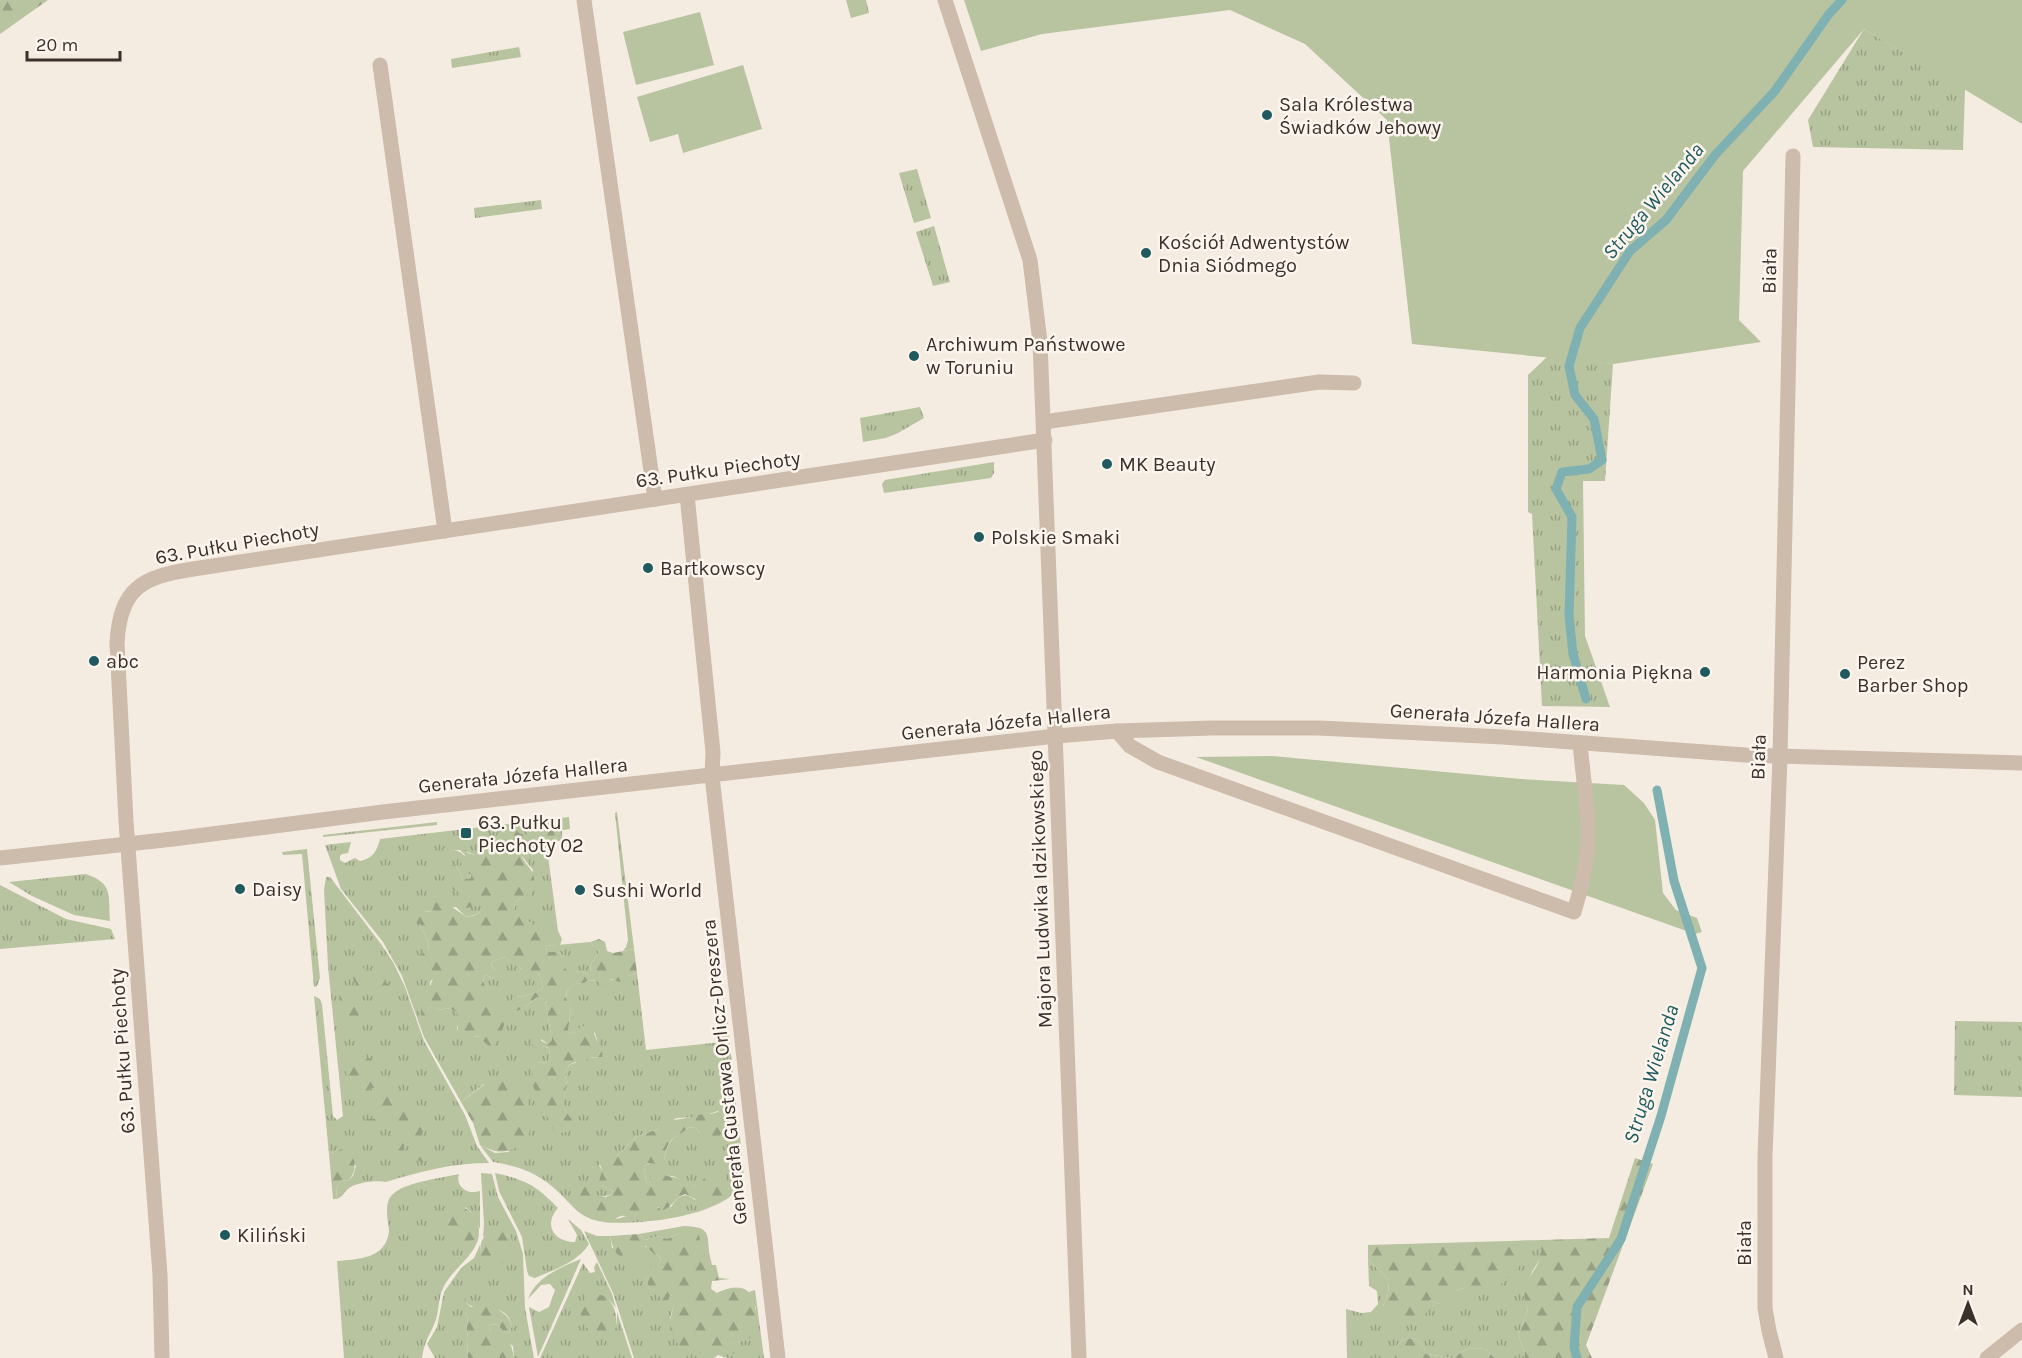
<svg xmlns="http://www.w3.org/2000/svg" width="2022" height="1358" font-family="Karla,sans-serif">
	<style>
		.grass { fill: url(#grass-tufts) }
		.forest { fill: url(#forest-firs) }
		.green { fill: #b8c4a0 }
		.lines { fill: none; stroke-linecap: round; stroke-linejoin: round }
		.stream { stroke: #7fb0b2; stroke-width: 9 }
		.minor { stroke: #cdbbac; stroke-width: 15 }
		.poi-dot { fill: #1f5a5e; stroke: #fbf5ee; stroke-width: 2 }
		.labels { text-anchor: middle; stroke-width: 5; stroke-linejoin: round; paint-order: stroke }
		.poi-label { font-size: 20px; fill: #3b302b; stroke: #fbf5ee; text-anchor: start }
		.street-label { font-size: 20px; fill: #3b302b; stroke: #fbf5ee }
		.water-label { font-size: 21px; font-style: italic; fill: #1f5a5e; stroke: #fbf5ee }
	</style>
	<defs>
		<pattern id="grass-tufts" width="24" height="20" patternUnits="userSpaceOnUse" patternTransform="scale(1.5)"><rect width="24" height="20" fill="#b8c4a0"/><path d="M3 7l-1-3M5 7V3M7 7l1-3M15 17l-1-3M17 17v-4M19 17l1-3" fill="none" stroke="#97a083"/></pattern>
		<pattern id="forest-firs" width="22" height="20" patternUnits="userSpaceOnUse" patternTransform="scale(1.5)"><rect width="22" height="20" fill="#b8c4a0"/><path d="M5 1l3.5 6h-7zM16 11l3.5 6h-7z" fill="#97a083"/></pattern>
	</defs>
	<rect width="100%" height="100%" fill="#f4ebe1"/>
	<g class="grass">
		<polygon points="846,0 866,0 869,13 851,18"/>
		<polygon points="1864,29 1965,89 1963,150 1813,147 1808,120"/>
		<polygon points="519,47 521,57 452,68 451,59"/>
		<polygon points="917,169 931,218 914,223 899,173"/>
		<polygon points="541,200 542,209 475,218 474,208"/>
		<polygon points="934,226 950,282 933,286 916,232"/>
		<polygon points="1548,356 1613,364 1605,481 1583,481 1585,636 1610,707 1542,706 1532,514 1528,512 1528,375"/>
		<polygon points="920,407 924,418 898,433 886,438 863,442 860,418"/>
		<polygon points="994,462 994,473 991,478 884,493 882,484 885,480"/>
		<polygon points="617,812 634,949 623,951 626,947 628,940 615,813"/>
		<path d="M569,817L570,829L562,830V841H557L553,830L526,835L519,833L495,843L475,855L451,845L450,855L452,850C466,850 471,865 470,879H463L456,865H451L457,877C452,893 471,899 483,905C481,914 475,915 466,917L456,907L424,912L420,924L428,942L429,950L417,957L424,961L435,976L430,982V988L421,997L427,1011L430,1007H435L438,1010L448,1008L456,1012L459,1020L457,1029L473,1036L481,1037L500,1004L488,990L483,981L485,974L493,979L497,970L491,966L492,962L504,957L517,964L521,969L539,973L543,988C534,995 525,996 514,997L525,1007L537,997L545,1000L552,1040L548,1044L541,1039L542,1046L549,1048L550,1055L548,1062L536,1063L532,1068L573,1121L564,1109V1094L567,1086L565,1075L569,1065L588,1058L602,1057L595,1033L579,1031L573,1034L568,1032L571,1007L565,998C569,987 571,983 583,983L588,980C604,983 622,978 637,973L646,1050L722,1042L720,1013L727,1016L737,1113L730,1107L709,1114L707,1112L696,1117L677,1118L658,1129L636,1137L617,1156L599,1165L602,1171L601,1185L613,1191L612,1194C603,1198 580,1199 568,1200L572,1206C547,1178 530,1168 493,1162L480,1145L495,1153L509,1152L484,1084L461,1102L424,1037L402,976L383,942L341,889L325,845L351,842L348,853L342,854L340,856V860L345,863L355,858L360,861C373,858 377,851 380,839Z"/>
		<polygon points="437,822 437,825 323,837 323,835"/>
		<polygon points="523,845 530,845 537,852 548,856 558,931 534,926 514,911 515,902 525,895 533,870 521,855 520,849"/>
		<polygon points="307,849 320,978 317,986 314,987 302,854 283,855 282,852"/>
		<path d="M86,874C114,884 108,895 110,921L74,915L32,896L9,882Z"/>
		<path d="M326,877H330L381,944L393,962L405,987L424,1041L465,1115L477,1146L489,1163C453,1163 421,1171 386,1182C378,1180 355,1182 348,1189C343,1193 344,1196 337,1199C336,1191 336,1186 341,1180L348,1181L353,1176L356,1166L341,1149L329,1154L314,996L320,999L322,1004L333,1116L337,1120L343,1116L328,966L324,890Z"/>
		<polygon points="0,885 66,919 111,929 115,939 0,949"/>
		<polygon points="590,942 600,951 591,964 590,973 586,974 581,971 568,973 564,967 564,957 559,952 547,952 546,946"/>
		<polygon points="1955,1021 2022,1022 2022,1097 1954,1095"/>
		<path d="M694,1127L700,1133L733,1134L739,1127L744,1177C735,1217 635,1226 602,1222C625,1219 647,1206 671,1207C677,1197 685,1190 695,1200L700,1184L695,1186C676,1180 675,1170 653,1180L651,1183L646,1181L644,1167L649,1163L664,1161C665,1153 668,1142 675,1137C680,1133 683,1134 687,1128Z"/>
		<path d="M481,1173L492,1174L498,1197L516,1231L523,1254L525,1308L534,1358H514L513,1346L491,1332L489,1328L490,1324L498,1325L503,1331L509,1333L512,1326C505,1299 482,1315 466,1303L465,1312L468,1319C465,1330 468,1331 468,1341C468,1348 466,1351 468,1358H435L427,1344L437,1327L444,1292L461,1268L474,1258L480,1245V1258L511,1237C500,1231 493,1229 483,1237L484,1224Z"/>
		<path d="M495,1173C526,1180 536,1185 558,1208C543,1225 554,1242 575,1242L577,1235L568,1219L581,1230L589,1244C578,1262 554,1270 535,1278L529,1276L527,1271L522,1237L499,1191Z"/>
		<path d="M459,1174C455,1187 468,1195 480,1191V1229L471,1212L465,1207L464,1241L478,1240C471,1259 454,1268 444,1286C437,1299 440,1314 433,1327C427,1339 424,1344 422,1358H344L337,1261C359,1259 385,1259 389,1232C389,1226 387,1219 387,1213C387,1207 387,1200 392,1195C404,1182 442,1178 459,1174Z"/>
		<path d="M684,1226C707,1227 708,1230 709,1252L701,1250L679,1233L667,1239L660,1236L645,1240L639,1234Z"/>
		<polygon points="584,1231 597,1236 610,1236 612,1248 649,1247 655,1255 661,1257 660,1262 646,1278 649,1288 673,1296 675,1302 670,1318 729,1344 746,1340 756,1308 749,1292 755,1290 764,1358 727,1358 718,1355 714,1358 634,1358 613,1293"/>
		<path d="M1525,1245H1535L1543,1250C1541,1260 1537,1263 1532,1272C1526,1283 1524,1299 1528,1310C1526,1317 1520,1327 1519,1334C1519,1343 1525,1349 1525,1358H1495L1485,1349L1470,1348L1451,1358L1426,1354L1424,1347L1417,1339L1406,1338L1395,1347V1358H1347L1346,1309L1361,1313L1371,1312L1378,1304L1377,1291L1369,1286L1368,1259L1389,1280L1388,1294L1383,1306L1427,1307L1430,1300L1440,1304L1457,1290L1464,1288Z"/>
		<path d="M581,1259L538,1357L529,1307L539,1312L549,1307L555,1290L550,1284L541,1285L528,1299C536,1277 561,1267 581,1259Z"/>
		<polygon points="597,1262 612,1294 616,1308 609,1299 617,1327 617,1312 632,1358 540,1358 583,1263 590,1273 595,1272 594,1267"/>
	</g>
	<g class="forest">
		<polygon points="0,0 48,0 0,34"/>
		<path d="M545,821L553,830L557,841L551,856L537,852L530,845H523L520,849C522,869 542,867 531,896L525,895L515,902L514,911L522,913C529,930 544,925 558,931L562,939L560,945L546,946L547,952H559L564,957V967L568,972L581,971L586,974L590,972L591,964L600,951L590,942L599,939L605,942L607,951L613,953L634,949L637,973L628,976L620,982L611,979L606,985L602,986L597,981L588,980L584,983C572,983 569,987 565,997L571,1007L568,1032L573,1034L578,1031L580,1027L590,1024C595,1033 596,1043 603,1051L602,1057L588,1058L583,1064L575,1062L569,1065L565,1075L567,1086L564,1094V1109L573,1121L574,1130L561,1133L554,1131L533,1086L532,1068L536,1063L548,1062L550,1055L549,1048L542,1046L536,1048L530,1042L535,1038L548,1044L552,1040L545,1000L537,997L525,1007L517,1011L513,1008L511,1001L513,997C525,996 534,995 543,988L539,973C525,976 516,963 504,957L492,962L491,966L497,970L499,978L493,979L485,974L483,981C487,990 495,995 500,1004C510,1019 502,1035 492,1048L484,1042L481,1037L473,1036L466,1040L459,1039C457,1029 459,1021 456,1012L448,1008L438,1010L435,1007H430L427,1011L432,1020H424L421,1016L423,1011L419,1005L420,998L412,1000L411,992L413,988L419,987L426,992C431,987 431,982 434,976L424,961L419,962L417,957L429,949L428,942L420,924L413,922L409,914L414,906H419L425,912L432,911L435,903L443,900C450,907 458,910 466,917C474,916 482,914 482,905L466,908L460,903L459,892L453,890L452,885L456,877L452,872L451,865H456L463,879H470L471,875L462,868L461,860L465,855L460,850H452L450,855L444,854L443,849L451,845H461L468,853L475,855L494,843L495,838L501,829L514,827L519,833L526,835L532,827Z"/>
		<path d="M353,964L362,966L375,980L381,979L388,984L390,991L383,998L375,996L374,989L368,987L361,992C362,998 359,1019 356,1025L343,1023C335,1014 341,1007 339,996L344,989H351L356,984L348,970Z"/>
		<path d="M364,1056C377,1061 381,1071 385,1084L391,1088L393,1096L399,1103L408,1104L414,1107L415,1122L422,1125L423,1132L417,1142L421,1148L420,1153L425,1155L426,1159L424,1163L417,1160L411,1162L406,1160L407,1154L411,1151L409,1141L404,1138L402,1141L404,1147L402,1153C392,1153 388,1150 383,1142L387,1137L394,1134L392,1128L384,1124H375L370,1132H362L360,1126L366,1119H374L379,1098L375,1088H370L368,1094L360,1099L352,1092L345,1070L351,1062Z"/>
		<path d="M500,1080L517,1084C530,1107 536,1118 526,1143C506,1153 500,1155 480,1145L473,1123L461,1102L485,1084Z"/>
		<path d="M722,1106C736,1108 737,1115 739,1127L733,1134H721L719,1137L710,1139L700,1133L694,1127L687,1128C683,1134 680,1133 675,1137C667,1142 665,1153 664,1161L661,1164L648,1163L644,1167L646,1181L651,1183V1170L656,1169L663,1175L682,1179L695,1186C706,1181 706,1169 721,1170C729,1181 730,1187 724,1199L713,1203L702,1202L685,1194C674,1198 674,1206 663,1210L658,1207C654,1215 644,1222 635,1219C630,1218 627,1215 621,1216C616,1217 617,1219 613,1221C596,1225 576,1214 568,1200L574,1186L581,1183L587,1188L594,1190L598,1196L606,1197L612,1194L613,1191L601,1185L599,1181L602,1171L598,1158L604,1154L612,1152L617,1156L636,1137L658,1129L659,1125C675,1117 691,1120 707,1112L710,1114L718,1112Z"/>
		<path d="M341,1149L350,1151C356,1162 357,1172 348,1181L341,1180C336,1186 336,1191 337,1199H333L329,1154Z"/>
		<path d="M1635,1158L1653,1164L1586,1345L1592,1358H1525C1525,1349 1519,1343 1519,1334C1520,1327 1526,1317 1528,1310C1516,1276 1538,1278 1542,1250L1535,1246L1525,1245L1519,1251L1522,1263C1509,1280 1496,1289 1477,1297L1464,1288L1457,1290L1451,1305L1440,1304L1430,1300L1425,1315C1412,1321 1401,1321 1387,1317L1383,1306L1388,1294L1389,1280L1368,1259V1245L1609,1238Z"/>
		<path d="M457,1205C474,1210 482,1222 478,1240L459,1242L452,1238C448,1224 442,1213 457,1205Z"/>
		<path d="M491,1231L502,1232L511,1237L515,1252C506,1264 493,1269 480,1259C480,1245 480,1238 491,1231Z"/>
		<path d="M693,1231L698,1232L700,1239L696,1246L709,1252L712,1265H716L719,1278L730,1279L712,1281L711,1289L717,1293C755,1275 758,1305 756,1335L746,1340L730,1344L741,1349V1353C717,1354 674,1358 670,1328C669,1316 676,1307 673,1296L670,1295L668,1300L662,1301L657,1292L649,1288L646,1278L648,1268L660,1262L661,1257L655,1255L646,1246L644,1248L646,1257L643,1263C622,1261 614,1257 610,1236L639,1234L645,1240L660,1236L667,1239L679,1233Z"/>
		<path d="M461,1293L465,1296L466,1303L471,1307C487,1303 507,1309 512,1326L509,1333L503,1331L498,1325L490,1324L489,1328L491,1332C509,1331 511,1344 514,1358H468C466,1351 468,1348 468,1341C468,1331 465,1330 468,1319L465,1312L457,1308L456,1301Z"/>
		<path d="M591,1293C613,1295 616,1308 617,1327C590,1348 573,1314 584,1300C586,1297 589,1295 591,1293Z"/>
		<polygon points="1406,1338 1417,1339 1424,1347 1426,1354 1451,1358 1395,1358 1395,1347"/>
		<polygon points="1470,1348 1485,1349 1495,1358 1451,1358"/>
	</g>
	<g class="green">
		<polygon points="964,0 2022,0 2022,124 1864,29 1743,171 1739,320 1761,342 1613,364 1412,344 1387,120 1305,44 1230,10 1042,34 981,51"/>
		<polygon points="700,12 714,65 636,85 623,32"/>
		<polygon points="743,65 762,129 683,153 678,134 650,142 637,97"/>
		<polygon points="1272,756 1521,779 1624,785 1644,803 1655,820 1663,893 1676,910 1697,918 1702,932 1695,934 1196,757"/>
	</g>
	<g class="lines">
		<g class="stream">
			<polyline points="1586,699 1573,654 1569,616 1572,517 1556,489 1562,472 1589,469 1602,460 1594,419 1575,395 1569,366 1580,328 1630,251 1666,220 1715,155 1774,92 1829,14 1842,0"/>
			<polyline points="1577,1358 1574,1347 1577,1307 1621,1239 1661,1116 1702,968 1674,881 1657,790"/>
		</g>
		<g class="minor">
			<polyline points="584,0 655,499"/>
			<polyline points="945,0 1030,260 1040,342 1079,1358"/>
			<polyline points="380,65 445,531"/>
			<polyline points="1044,422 1319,382 1354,383"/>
			<polyline points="687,495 713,752 712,776 778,1358"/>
			<path d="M1117,731L1130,746L1158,762L1574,912C1580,892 1585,873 1587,852C1590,816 1583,779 1580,743"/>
			<polyline points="0,858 173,839 383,812 1056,736 1117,731 1212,728 1319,728 1503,737 1745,755 2022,763"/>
			<path d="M162,1358L160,1275L126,821L117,643C120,588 142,577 193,569C477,527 761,485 1045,440"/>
			<polyline points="1776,1358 1769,1331 1765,1308 1765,1156 1780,757 1793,156"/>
			<polyline points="1987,1358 2022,1330"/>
		</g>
	</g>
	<g class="poi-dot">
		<circle cx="1267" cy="115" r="6"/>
		<circle cx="1146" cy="253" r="6"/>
		<circle cx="914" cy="356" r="6"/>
		<circle cx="1107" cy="464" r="6"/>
		<circle cx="979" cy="537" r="6"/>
		<circle cx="648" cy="568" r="6"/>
		<circle cx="94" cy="661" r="6"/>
		<circle cx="1705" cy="672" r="6"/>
		<circle cx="1845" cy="674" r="6"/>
		<rect x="460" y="827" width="12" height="12" rx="3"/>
		<circle cx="240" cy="889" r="6"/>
		<circle cx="580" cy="890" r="6"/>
		<circle cx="225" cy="1235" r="6"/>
	</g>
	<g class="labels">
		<g class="poi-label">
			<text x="1279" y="111">Sala Królestwa<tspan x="1279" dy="23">Świadków Jehowy</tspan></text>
			<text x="1158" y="249">Kościół Adwentystów<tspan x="1158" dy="23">Dnia Siódmego</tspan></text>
			<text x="926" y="351">Archiwum Państwowe<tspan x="926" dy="23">w Toruniu</tspan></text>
			<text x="1119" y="471">MK Beauty</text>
			<text x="991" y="544">Polskie Smaki</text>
			<text x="660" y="575">Bartkowscy</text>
			<text x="106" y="668">abc</text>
			<text x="1857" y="669">Perez<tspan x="1857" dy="23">Barber Shop</tspan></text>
			<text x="1693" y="679" text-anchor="end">Harmonia Piękna</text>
			<text x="478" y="829">63. Pułku<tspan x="478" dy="23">Piechoty 02</tspan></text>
			<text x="252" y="896">Daisy</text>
			<text x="592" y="897">Sushi World</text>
			<text x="237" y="1242">Kiliński</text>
		</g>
		<g class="street-label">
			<text transform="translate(1769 271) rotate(-89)" y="7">Biała</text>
			<text transform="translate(718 469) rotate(-8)" y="7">63. Pułku Piechoty</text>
			<text transform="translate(237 543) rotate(-10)" y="7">63. Pułku Piechoty</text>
			<text transform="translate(1495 717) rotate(4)" y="7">Generała Józefa Hallera</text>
			<text transform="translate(1006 722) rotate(-6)" y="7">Generała Józefa Hallera</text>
			<text transform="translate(1758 757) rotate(-88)" y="7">Biała</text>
			<text transform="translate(523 775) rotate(-6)" y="7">Generała Józefa Hallera</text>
			<text transform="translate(1040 889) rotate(-92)" y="7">Majora Ludwika Idzikowskiego</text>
			<text transform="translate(122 1051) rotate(-94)" y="7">63. Pułku Piechoty</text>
			<text transform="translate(724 1072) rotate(-96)" y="7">Generała Gustawa Orlicz-Dreszera</text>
			<text transform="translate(1744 1243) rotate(-90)" y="7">Biała</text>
		</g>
		<g class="water-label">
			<text transform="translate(1653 201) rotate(-50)" y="7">Struga Wielanda</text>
			<text transform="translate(1651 1074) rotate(-73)" y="7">Struga Wielanda</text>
		</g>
	</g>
	<g transform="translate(1968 1304)" stroke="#fbf5ee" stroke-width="4.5" paint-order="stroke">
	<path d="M0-4.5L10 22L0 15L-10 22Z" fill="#3b302b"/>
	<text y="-9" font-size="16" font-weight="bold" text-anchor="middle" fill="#3b302b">N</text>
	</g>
	<path d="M27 51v9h93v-9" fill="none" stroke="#3b302b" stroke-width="3"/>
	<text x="36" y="51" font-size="18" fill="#3b302b" stroke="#fbf5ee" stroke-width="4.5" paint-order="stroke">20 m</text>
</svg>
